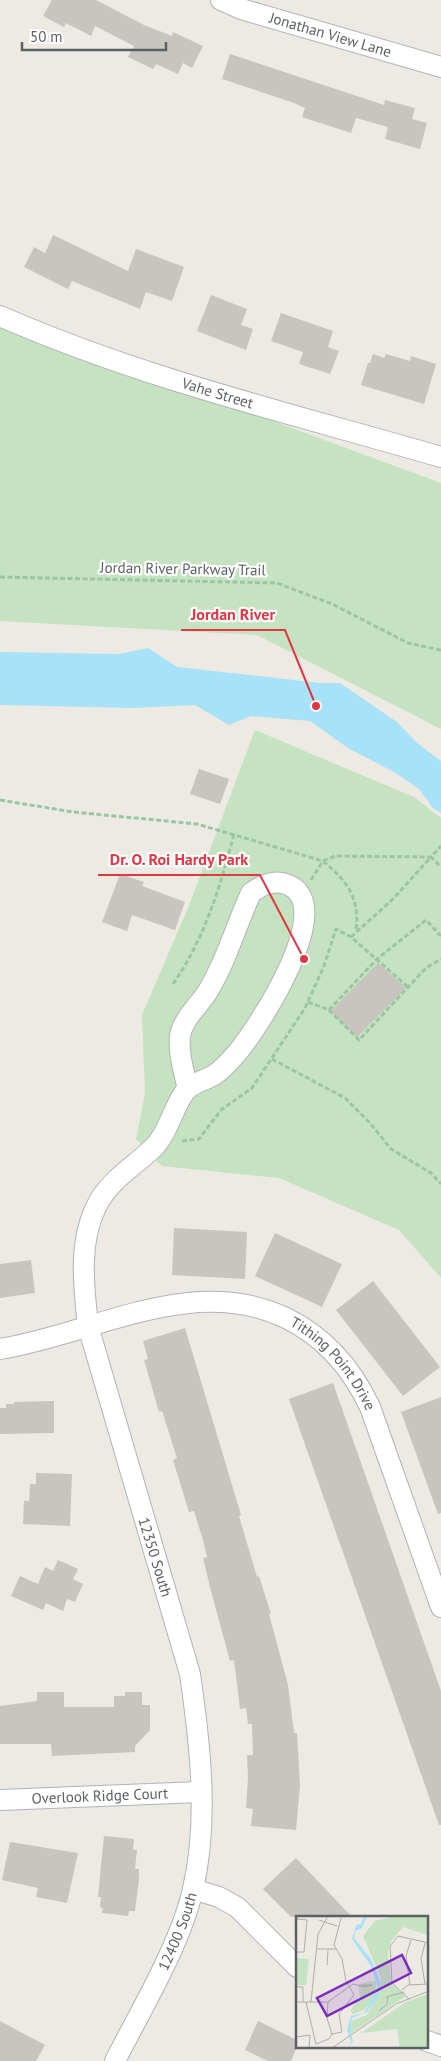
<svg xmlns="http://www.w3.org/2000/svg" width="441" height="2061" font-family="'PT Sans',sans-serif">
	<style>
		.green { fill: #c6e3c1 }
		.water { fill: #a7e2f9 }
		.building { fill: #c8c4bf }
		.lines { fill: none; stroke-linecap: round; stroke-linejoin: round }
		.minor-casing { stroke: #b0b4b7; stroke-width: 22 }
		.path { stroke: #9cc6a1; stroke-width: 3; stroke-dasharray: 5 2.5; stroke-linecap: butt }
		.minor { stroke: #fff; stroke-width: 20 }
		.labels { text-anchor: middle; stroke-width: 4.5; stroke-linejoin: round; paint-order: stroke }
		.street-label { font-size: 15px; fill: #5b6063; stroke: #fff }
		.inset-road { fill: none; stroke: #afaeac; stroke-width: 1 }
		.view { fill: #7b2cbf; fill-opacity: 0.15; stroke: #7b2cbf; stroke-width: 2.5 }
		.inset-edge { fill: none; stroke: #5b6063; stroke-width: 2.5 }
		.leader { fill: none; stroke: #dd3844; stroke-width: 2 }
		.callout-dot { fill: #dd3844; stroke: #fff; stroke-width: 2 }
		.callout-label { font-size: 16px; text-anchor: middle; font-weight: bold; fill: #dd3844; stroke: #fff; stroke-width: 4.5; stroke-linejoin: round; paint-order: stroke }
	</style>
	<rect width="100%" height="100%" fill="#ede9e3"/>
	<g class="green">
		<polygon points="0,320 441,483 441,729 257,635 0,621"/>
		<polygon points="255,730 414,797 441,818 441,1278 399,1230 279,1178 162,1166 136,1139 145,1094 142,1015 190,903"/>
	</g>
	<polygon class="water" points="148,648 177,667 320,683 340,683 397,722 417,743 441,761 441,813 433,808 419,789 394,772 348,748 310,721 251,716 229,725 195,705 133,708 0,705 0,652 119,654"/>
	<g class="building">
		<polygon points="52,0 96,0 144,25 172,36 173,32 203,46 192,68 183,63 178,74 156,64 153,69 128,57 134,46 95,26 91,36 66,23 64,27 43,16"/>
		<polygon points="230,54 384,105 385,100 415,108 412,119 427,123 420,149 385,139 388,127 356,118 351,133 302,117 305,108 294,103 222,79"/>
		<polygon points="53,235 128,271 136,249 184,267 172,301 146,292 140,309 72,281 68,289 24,267 34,247 45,253"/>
		<polygon points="211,295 247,309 241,325 253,329 246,350 197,331"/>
		<polygon points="281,313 333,331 328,347 339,351 330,374 299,364 303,352 271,341"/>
		<polygon points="373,354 384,358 386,354 410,361 411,356 436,364 424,404 361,385 368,363 370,363"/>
		<polygon points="199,769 229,779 220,804 190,794"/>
		<polygon points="120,874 144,882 142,886 185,902 175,930 132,915 127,931 102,922"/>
		<polygon points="378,963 406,988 357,1037 331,1011"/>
		<polygon points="174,1228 247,1232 245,1279 172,1275"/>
		<polygon points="275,1233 342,1264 322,1307 255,1276"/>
		<polygon points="31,1260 35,1293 0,1298 0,1264"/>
		<polygon points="373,1281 440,1367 403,1396 336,1310"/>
		<polygon points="185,1328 241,1515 239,1516 257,1577 259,1576 271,1614 269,1614 288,1685 294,1733 297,1733 300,1785 296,1830 251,1826 253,1809 246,1808 248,1778 247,1755 253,1755 252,1724 248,1724 246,1708 240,1709 234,1660 230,1661 211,1591 203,1558 207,1557 203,1540 194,1511 189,1512 173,1460 177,1458 162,1411 159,1412 144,1360 148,1359 143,1341"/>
		<polygon points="333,1383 441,1691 441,1825 439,1825 289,1399"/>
		<polygon points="441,1397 441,1513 438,1514 401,1412"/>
		<polygon points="54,1401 54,1433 0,1434 0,1408 6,1408 6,1404 14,1404 14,1402"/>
		<polygon points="36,1473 72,1474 70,1526 23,1524 24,1501 29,1501 30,1484 36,1484"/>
		<polygon points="58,1560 78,1569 73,1579 83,1584 75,1602 67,1599 63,1611 46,1603 43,1610 11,1596 20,1576 38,1584 45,1567 53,1571"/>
		<polygon points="37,1692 64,1692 64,1707 114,1707 114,1696 125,1696 125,1692 142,1692 142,1705 150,1705 150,1730 135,1746 135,1752 52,1756 51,1744 0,1744 0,1706 37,1701"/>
		<polygon points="104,1836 134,1839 133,1850 137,1850 135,1869 139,1869 139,1879 135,1911 129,1911 128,1916 102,1913 103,1908 100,1907 101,1897 98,1897"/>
		<polygon points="10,1842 78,1853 67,1903 36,1897 38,1888 2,1880"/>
		<polygon points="296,1858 352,1917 291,1917 263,1889"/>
		<polygon points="0,2021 45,2045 36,2061 0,2061"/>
		<polygon points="258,2021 297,2040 297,2047 291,2061 268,2061 245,2050"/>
	</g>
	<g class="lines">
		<g class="minor-casing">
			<g id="minor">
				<path id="s1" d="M221,0L241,9L441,67"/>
				<path id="s2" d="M0,316C141,378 293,414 441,457"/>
				<path id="s3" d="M0,1349C94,1334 192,1273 286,1318C325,1337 352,1369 370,1407L441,1607"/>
				<path id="s4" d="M0,1800L200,1792"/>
				<polyline points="193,1889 219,1897 237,1907 297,1967"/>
				<polyline points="427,2041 441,2046"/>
				<path id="s5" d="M115,2061C141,2010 181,1943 193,1889C209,1820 200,1743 190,1674L88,1326C84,1288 78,1244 96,1207C110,1178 135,1167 156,1145C170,1129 174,1104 187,1089C193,1083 206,1080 214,1075C222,1070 230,1061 236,1054C257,1030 341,902 286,884C274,880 261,885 251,893C236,925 227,960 208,991C199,1006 183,1018 180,1036C178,1053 184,1072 188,1089"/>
			</g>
		</g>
		<g class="path">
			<polyline points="0,577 277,583 332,604 408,643 441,650"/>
			<polyline points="0,800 73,812 197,824 323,861 335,856 431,857 441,846"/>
			<path d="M311,880L323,861C348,882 360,898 356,932"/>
			<polyline points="351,937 393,899 431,857 441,867"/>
			<path d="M173,984C205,938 220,887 234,834"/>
			<polyline points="308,1002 329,1010 359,1040 426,968 441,959"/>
			<polyline points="329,1010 377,959 426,920 441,936"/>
			<polyline points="272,1059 345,1098 370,1123 391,1149 431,1173 441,1184"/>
			<polyline points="182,1141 199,1139 221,1110 252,1088 305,1008 324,966 336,929 351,937 408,987"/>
		</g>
		<use href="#minor" class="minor"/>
	</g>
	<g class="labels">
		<g class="street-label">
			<text dy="5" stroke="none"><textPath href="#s1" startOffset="115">Jonathan View Lane</textPath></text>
			<text dy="5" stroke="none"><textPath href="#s2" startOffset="231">Vahe Street</textPath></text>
			<text transform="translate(183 569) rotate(1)" y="5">Jordan River Parkway Trail</text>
			<text dy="5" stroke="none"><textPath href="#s3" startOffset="361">Tithing Point Drive</textPath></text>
			<text transform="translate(155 1557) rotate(73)" y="5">12350 South</text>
			<text dy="5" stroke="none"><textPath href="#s4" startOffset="100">Overlook Ridge Court</textPath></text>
			<text dy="5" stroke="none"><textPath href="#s5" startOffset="144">12400 South</textPath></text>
		</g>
	</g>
	<g transform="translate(296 1916)">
		<rect width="132" height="132" fill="#ede9e3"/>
		<path d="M99,0H132V19L107,11L95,25L92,35L95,67L110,80L54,118L56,105L71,99L85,72V62L67,20L79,5ZM0,42L13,43L10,69H0ZM81,64L77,84L68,94L57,98L54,95L64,81L62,68ZM132,78V132H104L101,113L65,117L110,86Z" fill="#c6e3c1"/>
		<path d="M68,0H71L66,12L59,15L58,22L75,43L85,67L82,80L71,96L56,102L54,117L57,125L52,132L55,125L51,114L55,100L68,97L82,72L75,50L56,23L60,9L65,8Z" fill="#a7e2f9"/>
		<path class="inset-road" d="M0,3L11,4L8,36H0M23,4L41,10M21,33H40M31,49L32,34M129,68L125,43L129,27M114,69L110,40L115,24M0,71H7V86M106,74L112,69L133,68M90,81L108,76M113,83L96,67L94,30L102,20L133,27M0,86H32L57,68L69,71L76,69H65M10,86L20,128L33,123L36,118M15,86L22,18L32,0M32,86L31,102L36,118M83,95L91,88L92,80M36,118L46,116L43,98L58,79L50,65L46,43L38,29L45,2M0,121L14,119L13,132M36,132L100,88L133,75"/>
		<path class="view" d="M106,39L115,57L31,100L21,82Z"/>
		<rect width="132" height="132" class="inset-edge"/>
	</g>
	<path class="leader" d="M316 706L285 630H181M304 959L260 875H98"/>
	<g class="callout-dot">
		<circle cx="316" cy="706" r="5"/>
		<circle cx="304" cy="959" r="5"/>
	</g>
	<g class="callout-label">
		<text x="233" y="620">Jordan River</text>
		<text x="179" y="865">Dr. O. Roi Hardy Park</text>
	</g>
	<path d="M22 42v8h144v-8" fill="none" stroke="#5b6063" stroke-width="2.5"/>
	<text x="30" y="42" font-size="15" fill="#5b6063" stroke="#ffffff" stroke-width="4" paint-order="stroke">50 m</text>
</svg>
